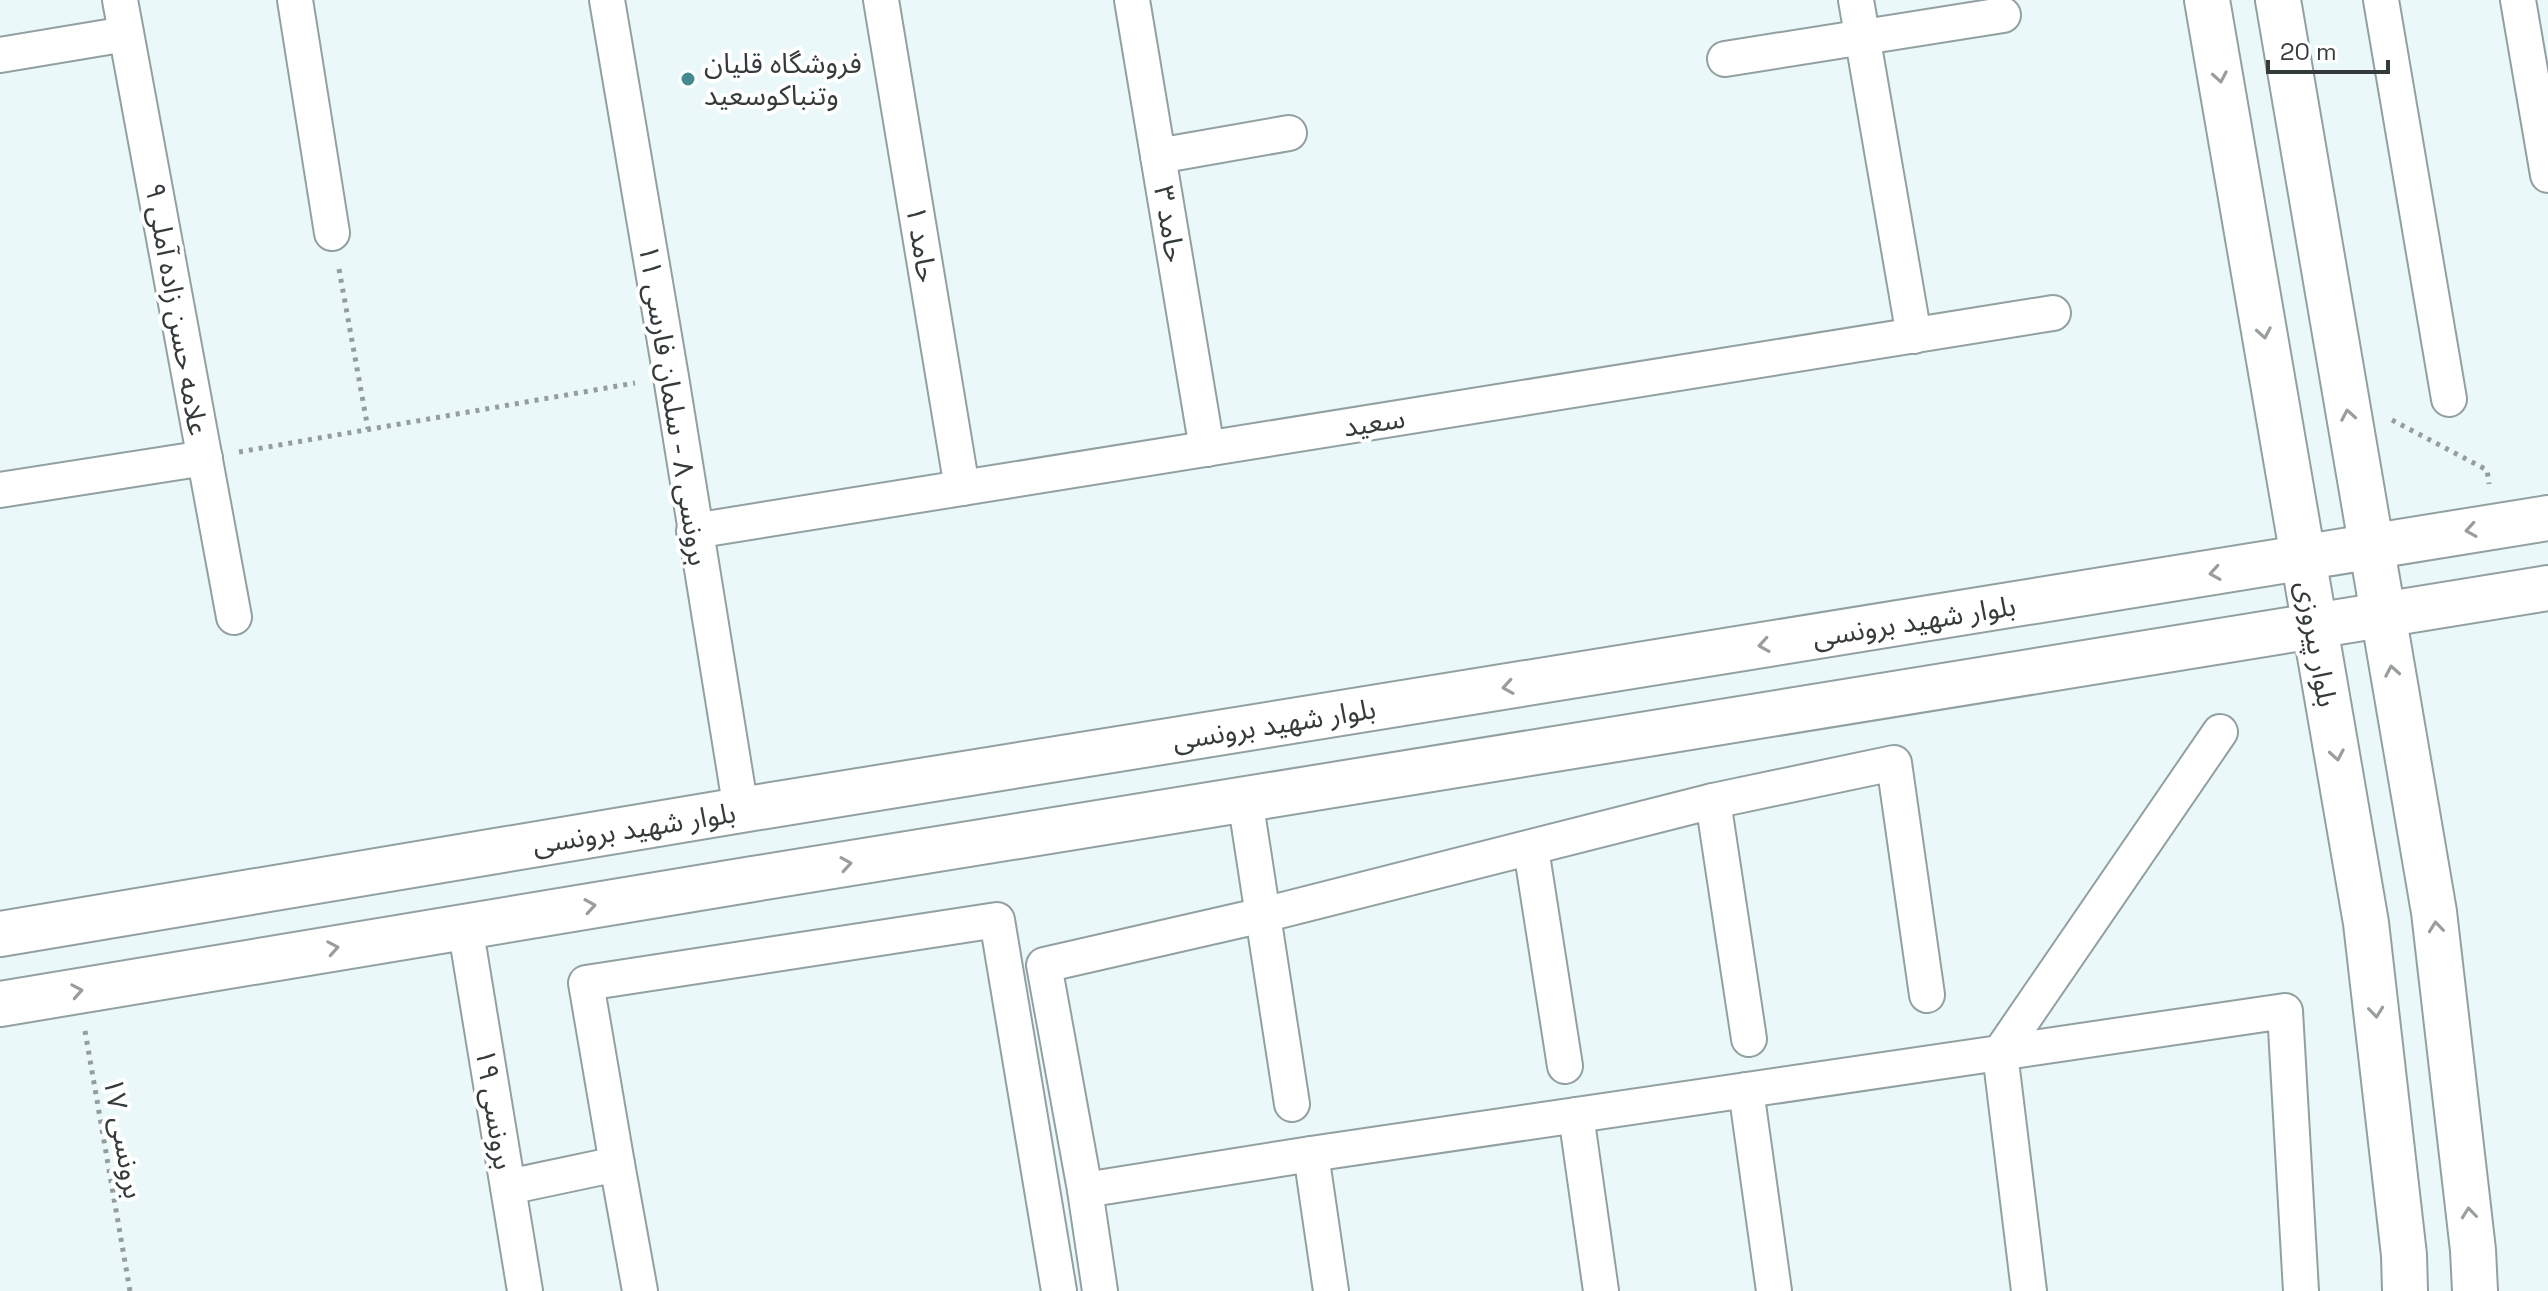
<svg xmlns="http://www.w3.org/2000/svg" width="2548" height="1291" font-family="'Space Grotesk','Noto Sans Arabic',sans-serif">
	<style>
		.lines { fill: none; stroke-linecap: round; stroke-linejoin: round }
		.minor-casing { stroke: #93a0a1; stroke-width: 38 }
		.tertiary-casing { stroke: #93a0a1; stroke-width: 48 }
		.path { stroke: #949e9e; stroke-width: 5; stroke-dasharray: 4 6; stroke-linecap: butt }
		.minor { stroke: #fff; stroke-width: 34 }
		.tertiary { stroke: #fff; stroke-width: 44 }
		.oneway { stroke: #9a9d9d }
		.poi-dot { fill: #448b8f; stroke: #fff; stroke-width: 3 }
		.labels { text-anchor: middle; stroke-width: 8; stroke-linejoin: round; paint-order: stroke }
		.poi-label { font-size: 28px; fill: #353b3b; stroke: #fff; text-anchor: start }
		.street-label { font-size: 28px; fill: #353b3b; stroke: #fff }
	</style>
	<rect width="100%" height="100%" fill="#eaf8f9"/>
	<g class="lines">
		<g class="minor-casing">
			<g id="minor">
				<polyline points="120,0 234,617"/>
				<polyline points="295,0 332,233"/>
				<polyline points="607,0 671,377 741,810"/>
				<polyline points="881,0 962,488"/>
				<polyline points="1132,0 1207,449"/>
				<polyline points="1856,0 1914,336"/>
				<polyline points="2381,0 2449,399"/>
				<polyline points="2518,0 2548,175"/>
				<polyline points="0,55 126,34"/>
				<polyline points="1725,59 2003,15"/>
				<polyline points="1158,156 1289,133"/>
				<polyline points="0,490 205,458"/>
				<polyline points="694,531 2053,313"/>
				<polyline points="1245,799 1292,1104"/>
				<polyline points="1713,801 1894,763 1927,995"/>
				<polyline points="1531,849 1565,1066"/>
				<polyline points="465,926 525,1291"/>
				<polyline points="1746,1090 1774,1291"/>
				<polyline points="1576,1115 1601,1291"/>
				<polyline points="1311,1154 1331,1291"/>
				<polyline points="617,1164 586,983 997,920 1059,1291"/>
				<polyline points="508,1187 617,1164 640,1291"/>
				<polyline points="1085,1190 1311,1154 2285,1011 2301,1291"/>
				<polyline points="1100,1291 1085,1190 1044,965 1263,915 1713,801 1749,1039"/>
				<polyline points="2029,1291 2000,1053 2220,732"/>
			</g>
		</g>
		<g class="tertiary-casing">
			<g id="tertiary">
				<polyline points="2207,0 2366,923 2404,1255 2405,1291"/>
				<polyline points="2278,0 2434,912 2473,1250 2475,1291"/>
				<polyline points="0,934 741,810 2548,518"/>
				<polyline points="0,1004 753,879 2548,588"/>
			</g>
		</g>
		<g class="path">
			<polyline points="339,269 368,429"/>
			<polyline points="2392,420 2487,470 2489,484"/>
			<polyline points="239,452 635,383"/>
			<polyline points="85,1031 130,1291"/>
		</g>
		<use href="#minor" class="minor"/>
		<use href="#tertiary" class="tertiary"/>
	</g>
	<defs><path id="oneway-chevron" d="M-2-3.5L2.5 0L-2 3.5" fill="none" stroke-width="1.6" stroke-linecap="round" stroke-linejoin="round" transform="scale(2)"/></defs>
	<g class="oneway">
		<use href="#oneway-chevron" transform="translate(2220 77) rotate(80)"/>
		<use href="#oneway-chevron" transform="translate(2264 333) rotate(80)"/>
		<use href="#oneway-chevron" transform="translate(2348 415) rotate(-100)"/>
		<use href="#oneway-chevron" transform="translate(2471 530) rotate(171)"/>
		<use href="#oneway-chevron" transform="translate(2215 573) rotate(171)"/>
		<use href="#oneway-chevron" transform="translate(1764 645) rotate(171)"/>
		<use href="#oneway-chevron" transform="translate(2392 671) rotate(-100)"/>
		<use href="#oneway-chevron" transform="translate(1508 687) rotate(171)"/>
		<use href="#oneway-chevron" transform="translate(2337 755) rotate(80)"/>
		<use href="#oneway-chevron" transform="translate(846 864) rotate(-9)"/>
		<use href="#oneway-chevron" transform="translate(590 906) rotate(-9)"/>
		<use href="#oneway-chevron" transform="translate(2436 927) rotate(-96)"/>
		<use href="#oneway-chevron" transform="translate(333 948) rotate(-10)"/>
		<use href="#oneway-chevron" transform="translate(77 991) rotate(-10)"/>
		<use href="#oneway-chevron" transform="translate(2376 1012) rotate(84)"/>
		<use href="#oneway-chevron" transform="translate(2469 1213) rotate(-96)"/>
	</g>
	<circle class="poi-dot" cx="688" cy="79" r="8"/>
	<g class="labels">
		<g class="poi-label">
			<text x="704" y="73">فروشگاه قلیان<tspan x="704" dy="32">وتنباکوسعید</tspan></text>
		</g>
		<g class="street-label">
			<text transform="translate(1170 224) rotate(81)" y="10">حامد ۳</text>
			<text transform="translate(922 244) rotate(81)" y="10">حامد ۱</text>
			<text transform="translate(177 309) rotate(80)" y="10">علامه حسن زاده آملی ۹</text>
			<text transform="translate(674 405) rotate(81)" y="10">برونسی ۸ - سلمان فارسی ۱۱</text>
			<text transform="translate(1374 422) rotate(-9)" y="10">سعید</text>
			<text transform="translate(1914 621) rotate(-9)" y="10">بلوار شهید برونسی</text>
			<text transform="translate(2317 644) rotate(80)" y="10">بلوار پیروزی</text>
			<text transform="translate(1274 724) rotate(-9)" y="10">بلوار شهید برونسی</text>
			<text transform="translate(634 828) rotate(-9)" y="10">بلوار شهید برونسی</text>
			<text transform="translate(495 1109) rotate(81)" y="10">برونسی ۱۹</text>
			<text transform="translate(124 1138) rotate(80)" y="10">برونسی ۱۷</text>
		</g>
	</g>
	<path d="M2268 60v12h120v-12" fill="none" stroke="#353b3b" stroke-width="4"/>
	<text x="2280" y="60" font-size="24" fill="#353b3b" stroke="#ffffff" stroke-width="6" paint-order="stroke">20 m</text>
</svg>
